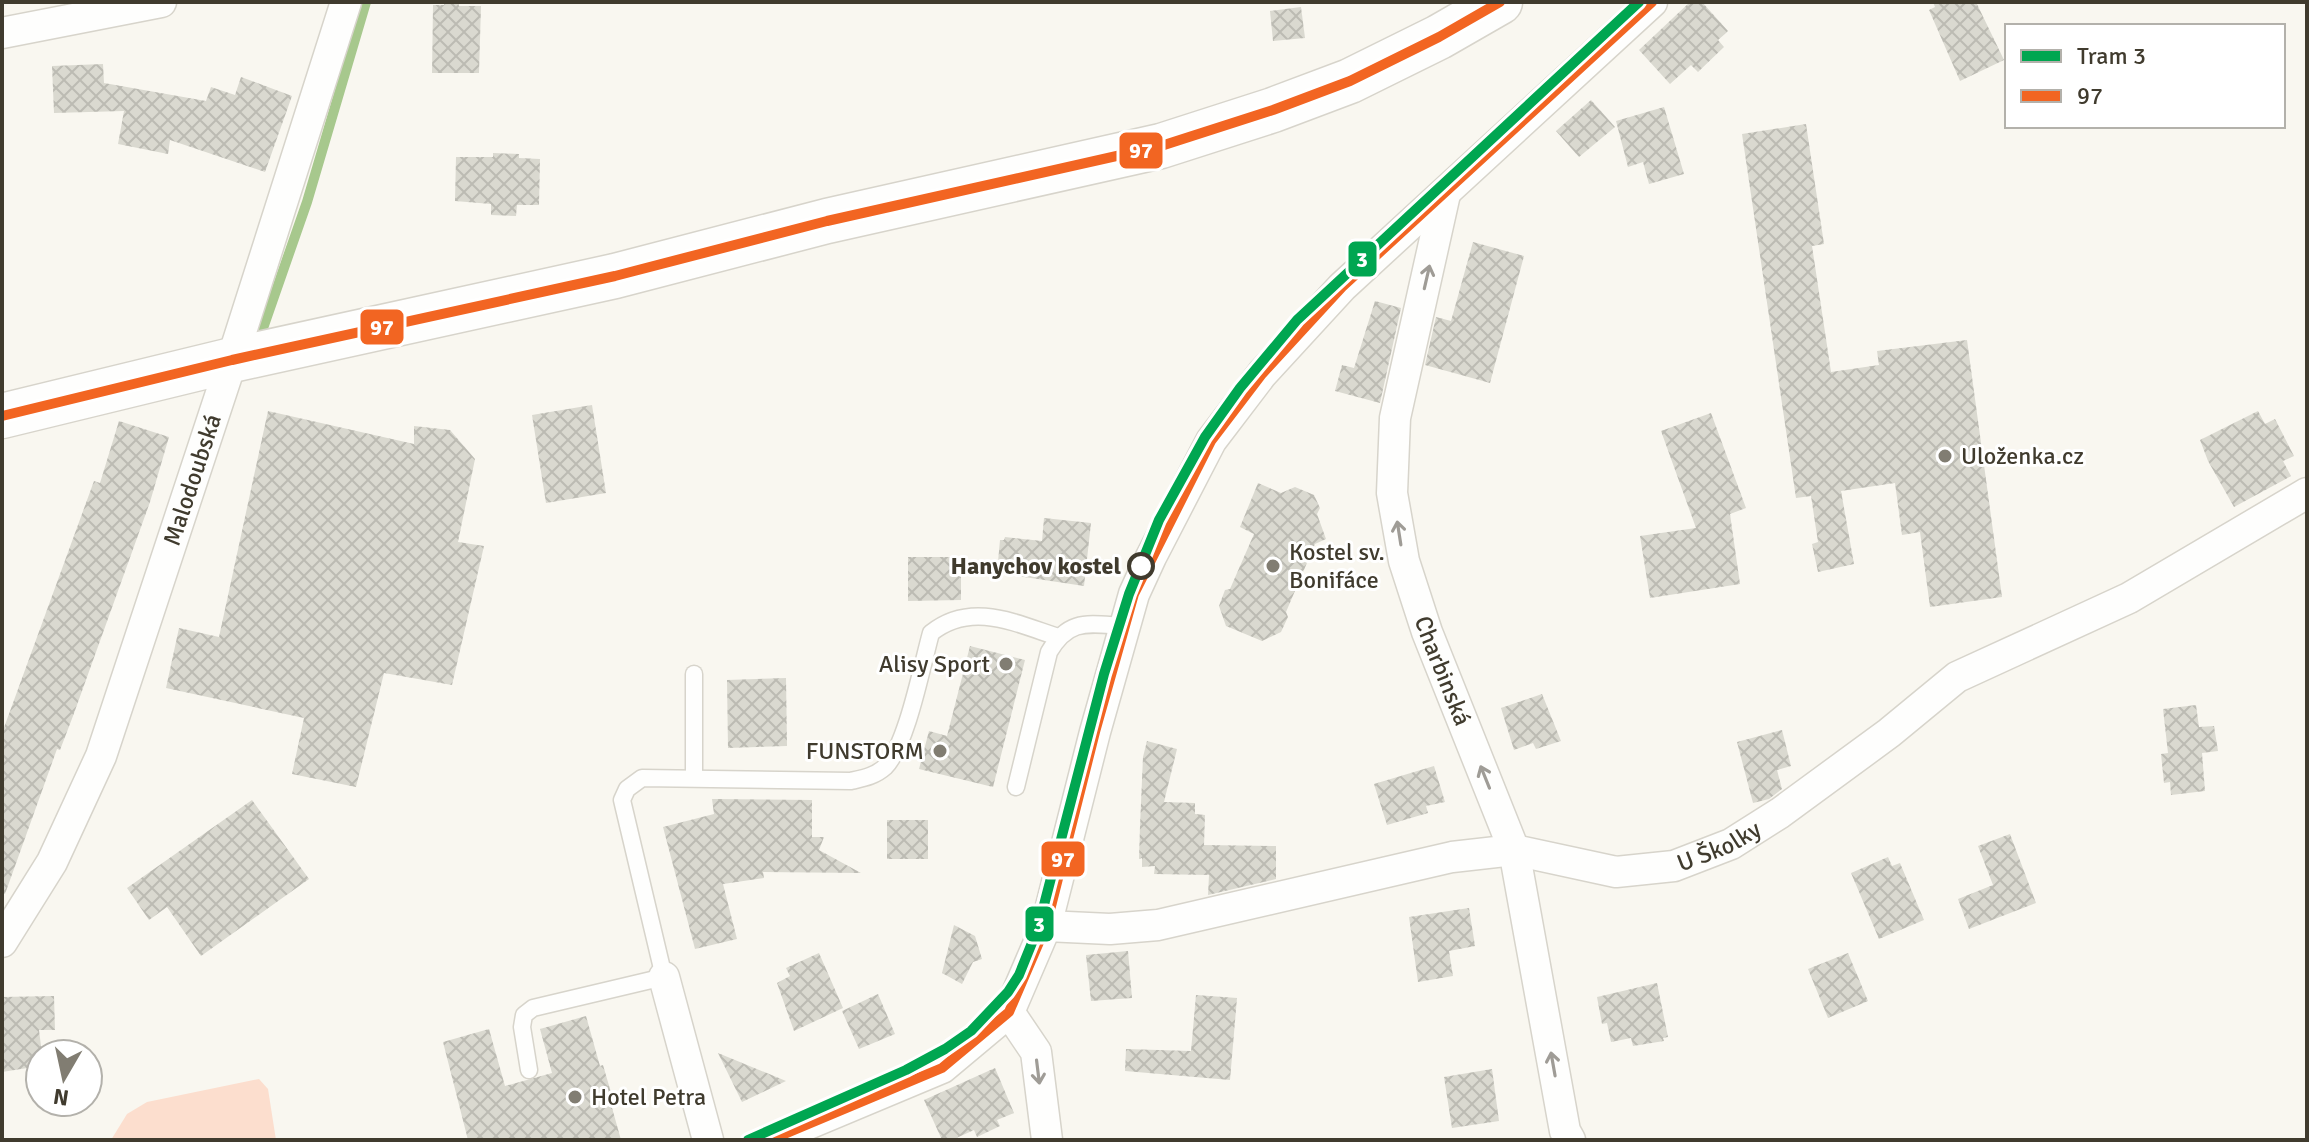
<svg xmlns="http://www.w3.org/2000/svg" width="2309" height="1142" font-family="Signika,sans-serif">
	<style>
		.park { fill: #fcdece }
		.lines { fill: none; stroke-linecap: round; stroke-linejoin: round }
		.stream { stroke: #a7c88d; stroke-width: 10 }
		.building { fill: url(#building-cross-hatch) }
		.lane-casing { stroke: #d7d4cb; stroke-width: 19 }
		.street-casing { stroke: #d7d4cb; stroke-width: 33 }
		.secondary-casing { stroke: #d7d4cb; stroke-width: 47 }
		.lane { stroke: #fefefd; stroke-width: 16 }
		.street { stroke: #fefefd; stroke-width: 30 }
		.secondary { stroke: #fefefd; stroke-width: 44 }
		.bus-1-casing { stroke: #fff; stroke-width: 16 }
		.bus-1 { stroke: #f26522; stroke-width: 10 }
		.tram-1-casing { stroke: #fff; stroke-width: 16 }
		.tram-1 { stroke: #00a651; stroke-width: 10 }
		.oneway { stroke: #9f9c96 }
		.poi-dot { fill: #817d72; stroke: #fff; stroke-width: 3 }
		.stop-dot { fill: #fff; stroke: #403b2e; stroke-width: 4 }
		.labels { text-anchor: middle; stroke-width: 6; stroke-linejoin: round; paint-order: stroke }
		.poi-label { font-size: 24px; fill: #403b2e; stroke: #fff; text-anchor: start }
		.street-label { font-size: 24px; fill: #403b2e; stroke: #fff }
		.stop-label { font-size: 24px; font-weight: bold; fill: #403b2e; stroke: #fff; text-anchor: end }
		.line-badge { stroke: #fff; stroke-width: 3 }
		.badge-label { font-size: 22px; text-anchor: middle; font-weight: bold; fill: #fff }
	</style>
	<defs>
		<pattern id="building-cross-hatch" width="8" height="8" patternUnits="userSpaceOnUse" patternTransform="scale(2)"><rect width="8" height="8" fill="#dad9d0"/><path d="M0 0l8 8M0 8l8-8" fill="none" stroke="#bcbbb3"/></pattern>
	</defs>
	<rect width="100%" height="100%" fill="#f9f7f0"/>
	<polygon class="park" points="259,1079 268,1089 276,1140 111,1140 127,1114 147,1102"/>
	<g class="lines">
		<polyline class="stream" points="262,331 307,202 366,2"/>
	</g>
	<g class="building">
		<polygon points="445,2 458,2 459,6 481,6 479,73 432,73 433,5 444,5"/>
		<polygon points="1690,2 1702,2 1728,31 1718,40 1724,47 1698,72 1691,65 1670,84 1639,50"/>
		<polygon points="1933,2 1976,2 2004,60 1960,81 1929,10 1935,7"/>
		<polygon points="1301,7 1305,38 1273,41 1270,11"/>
		<polygon points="103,64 104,83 206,101 211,87 235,95 241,77 292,96 265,172 170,140 168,154 118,144 124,111 54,113 52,66"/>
		<polygon points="1591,100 1615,127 1579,157 1556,131"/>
		<polygon points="1664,107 1684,174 1649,184 1643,162 1628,167 1616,121"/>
		<polygon points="1806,124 1824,244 1812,246 1831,372 1879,365 1877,351 1967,340 2002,597 1930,607 1920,532 1902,535 1895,483 1841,491 1854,564 1818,572 1812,544 1818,542 1811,496 1796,498 1742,134"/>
		<polygon points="493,153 519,154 519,158 540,159 539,205 517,205 516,216 491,215 491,204 455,201 456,157 493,157"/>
		<polygon points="1473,242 1524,256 1490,383 1425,365 1436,317 1451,321"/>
		<polygon points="1375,301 1401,308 1380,403 1335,391 1342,365 1354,368"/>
		<polygon points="592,405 606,493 546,503 532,415"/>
		<polygon points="268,411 414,444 414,426 450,430 475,459 458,542 484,546 452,685 384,673 356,787 292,774 304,718 166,688 179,628 219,637"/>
		<polygon points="2258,411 2265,424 2275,419 2294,456 2283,461 2291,476 2234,507 2208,461 2200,440"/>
		<polygon points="1711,413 1746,508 1730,514 1740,584 1650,598 1640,536 1696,528 1661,431"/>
		<polygon points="119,421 169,437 150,502 73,716 60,750 57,749 5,894 2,893 2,733 94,481 100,483"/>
		<polygon points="1258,483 1281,493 1295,487 1314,495 1320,508 1317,514 1326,539 1315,544 1286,612 1288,617 1281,632 1262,641 1226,626 1219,606 1225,590 1230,589 1254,534 1240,527"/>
		<polygon points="1044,518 1091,523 1084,586 997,573 1000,540 1004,540 1005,537 1042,541"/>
		<polygon points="908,557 961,557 961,600 908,601"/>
		<polygon points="970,646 1025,660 993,787 919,769 929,731 947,736"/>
		<polygon points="786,678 787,746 728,748 727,680"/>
		<polygon points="1542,694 1561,741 1536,749 1533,743 1514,750 1501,708"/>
		<polygon points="2196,705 2199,727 2214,726 2218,751 2202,753 2205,791 2171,795 2170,782 2164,783 2161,754 2168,753 2163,709"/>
		<polygon points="1782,730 1791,766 1777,770 1782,789 1769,799 1753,803 1737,742"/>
		<polygon points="1147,741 1177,749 1164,802 1195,803 1195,814 1205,815 1204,845 1276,846 1276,879 1208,895 1209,875 1154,874 1155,866 1142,867 1142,858 1139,859 1140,826 1143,757"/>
		<polygon points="1434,766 1445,802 1426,806 1428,813 1387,825 1374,784"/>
		<polygon points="712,799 812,800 812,837 824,837 819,850 861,873 763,872 764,878 723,884 737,939 695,949 663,827 714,814"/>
		<polygon points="252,800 309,879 201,956 167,907 149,920 127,888"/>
		<rect x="887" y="820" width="41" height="39"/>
		<polygon points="2010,834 2036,903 1969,929 1958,899 1993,885 1978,846"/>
		<polygon points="1888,857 1892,866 1900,863 1924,920 1879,939 1851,873"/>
		<polygon points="1469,908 1475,946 1449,951 1453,976 1418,982 1409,917"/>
		<polygon points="954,925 975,936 982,959 973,962 962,984 942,973"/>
		<polygon points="1128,951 1132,998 1091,1001 1086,955"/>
		<polygon points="819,953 843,1008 794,1031 777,983 790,976 786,968"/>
		<polygon points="1848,953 1868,1001 1828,1018 1808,969"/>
		<polygon points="1657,983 1668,1037 1663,1038 1664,1041 1633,1046 1631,1038 1611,1042 1607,1023 1602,1024 1597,997"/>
		<polygon points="878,994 895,1034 859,1049 842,1011"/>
		<polygon points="1196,995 1237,998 1230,1080 1125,1071 1126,1049 1191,1051"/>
		<polygon points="54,996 55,1030 39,1030 42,1054 40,1054 40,1066 2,1072 2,997"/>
		<polygon points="586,1016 600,1066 603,1065 612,1096 609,1097 621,1140 468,1140 443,1042 489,1029 505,1086 552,1073 540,1029"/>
		<polygon points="718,1053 786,1081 742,1102"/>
		<polygon points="995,1068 1014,1113 997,1120 1000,1126 977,1137 974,1130 952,1140 942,1140 924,1100"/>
		<polygon points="1492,1069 1499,1121 1452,1128 1444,1077"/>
	</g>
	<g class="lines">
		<g class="lane-casing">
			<g id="lane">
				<polyline points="694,777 694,674"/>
				<path d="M1016,787L1049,652C1069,618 1088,624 1124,626"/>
				<path d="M529,1070L522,1027L524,1015L533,1008L664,977L622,800L627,789L642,778L851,781C864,778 875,776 885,767C907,745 922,665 931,633C971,601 1015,623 1058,637"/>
			</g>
		</g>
		<g class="street-casing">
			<g id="street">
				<polyline points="2,33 161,2"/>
				<path id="s1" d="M1445,194L1395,418L1392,493L1404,561L1427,632L1514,850L1565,1131L1570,1140"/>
				<path id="s2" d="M1046,926L1110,929L1158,925L1452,857L1514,850L1616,872L1674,866L1731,844L1780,813L1889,733L1957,677L2129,598L2307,493"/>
				<path id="s3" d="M2,942L52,862L101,756L232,360L346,2"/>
				<polyline points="664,977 708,1140"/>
				<polyline points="1009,1012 1036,1052 1047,1140"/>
				<polyline points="770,1140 942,1068 1009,1012 1046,926 1095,732 1134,594 1151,557 1211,441 1262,374 1342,287 1652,2"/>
			</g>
		</g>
		<g class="secondary-casing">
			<polyline id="secondary" points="2,416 232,360 615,276 827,221 1161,146 1273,110 1350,81 1439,37 1500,2"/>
		</g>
		<use href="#lane" class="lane"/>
		<use href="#street" class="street"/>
		<use href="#secondary" class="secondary"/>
		<g class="bus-1-casing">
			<g id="bus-1">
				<polyline points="2,416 232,360 615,276 827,221 1161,146 1273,110 1350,81 1439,37 1500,2"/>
				<polyline points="770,1140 942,1068 1009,1012 1046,926 1095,732 1134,594 1211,441 1262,374 1342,287 1652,2"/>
			</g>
		</g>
		<use href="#bus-1" class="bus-1"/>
		<g class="tram-1-casing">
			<polyline id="tram-1" points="748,1140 906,1070 945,1049 971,1031 1008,992 1019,975 1038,928 1104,674 1129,594 1159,520 1205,437 1240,388 1297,320 1639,2"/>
		</g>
		<use href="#tram-1" class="tram-1"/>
	</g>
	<defs><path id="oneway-shaft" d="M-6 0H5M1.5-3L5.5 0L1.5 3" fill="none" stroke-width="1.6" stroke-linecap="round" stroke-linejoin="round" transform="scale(2)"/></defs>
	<g class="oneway">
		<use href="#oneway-shaft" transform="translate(1427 277) rotate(-77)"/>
		<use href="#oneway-shaft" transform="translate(1399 533) rotate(-99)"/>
		<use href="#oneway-shaft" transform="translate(1485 777) rotate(-112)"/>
		<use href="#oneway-shaft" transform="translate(1553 1064) rotate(-100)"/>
		<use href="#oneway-shaft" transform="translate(1038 1072) rotate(83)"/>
	</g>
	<g class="poi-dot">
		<circle cx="1945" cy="456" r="8"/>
		<circle cx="1273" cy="566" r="8"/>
		<circle cx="1006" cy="664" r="8"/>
		<circle cx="940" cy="751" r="8"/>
		<circle cx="575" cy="1097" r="8"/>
	</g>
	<circle class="stop-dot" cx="1141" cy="566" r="12"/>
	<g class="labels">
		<g class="poi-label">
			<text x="1961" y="464">Uloženka.cz</text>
			<text x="1289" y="560">Kostel sv.<tspan x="1289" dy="28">Bonifáce</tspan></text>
			<text x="990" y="672" text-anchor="end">Alisy Sport</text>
			<text x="924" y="759" text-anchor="end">FUNSTORM</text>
			<text x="591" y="1105">Hotel Petra</text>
		</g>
		<g class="street-label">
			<text dy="8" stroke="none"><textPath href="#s3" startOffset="502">Malodoubská</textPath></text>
			<text dy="8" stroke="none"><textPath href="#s1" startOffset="490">Charbinská</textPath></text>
			<text dy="8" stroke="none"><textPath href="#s2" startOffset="688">U Školky</textPath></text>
		</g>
		<g class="stop-label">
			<text x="1121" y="574">Hanychov kostel</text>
		</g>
	</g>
	<g class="line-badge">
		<rect x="1118" y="131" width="46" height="39" rx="8" fill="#f26522"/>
		<rect x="1347" y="240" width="31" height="38" rx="8" fill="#00a651"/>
		<rect x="359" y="308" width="46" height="38" rx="8" fill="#f26522"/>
		<rect x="1040" y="840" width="46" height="38" rx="8" fill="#f26522"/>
		<rect x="1024" y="905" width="31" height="38" rx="8" fill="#00a651"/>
	</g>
	<g class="badge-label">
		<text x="1141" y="158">97</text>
		<text x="1362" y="267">3</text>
		<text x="382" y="335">97</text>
		<text x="1063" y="867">97</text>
		<text x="1039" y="932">3</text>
	</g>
	<rect width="2309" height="1142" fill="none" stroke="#403b2e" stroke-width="8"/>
	<rect x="2005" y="24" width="280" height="104" fill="#ffffff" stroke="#b3b1ab" stroke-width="2"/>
	<rect x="2021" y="50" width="40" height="12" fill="#00a651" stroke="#b3b1ab" stroke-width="2"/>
	<text x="2077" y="64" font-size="24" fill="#403b2e">Tram 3</text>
	<rect x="2021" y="90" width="40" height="12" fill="#f26522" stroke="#b3b1ab" stroke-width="2"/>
	<text x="2077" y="104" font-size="24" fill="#403b2e">97</text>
	<g transform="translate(64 1078) rotate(189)"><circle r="38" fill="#ffffff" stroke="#b3b1ab" stroke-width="2"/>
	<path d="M0-6L14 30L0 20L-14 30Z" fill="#817d72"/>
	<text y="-12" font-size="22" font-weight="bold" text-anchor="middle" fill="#403b2e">N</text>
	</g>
</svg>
